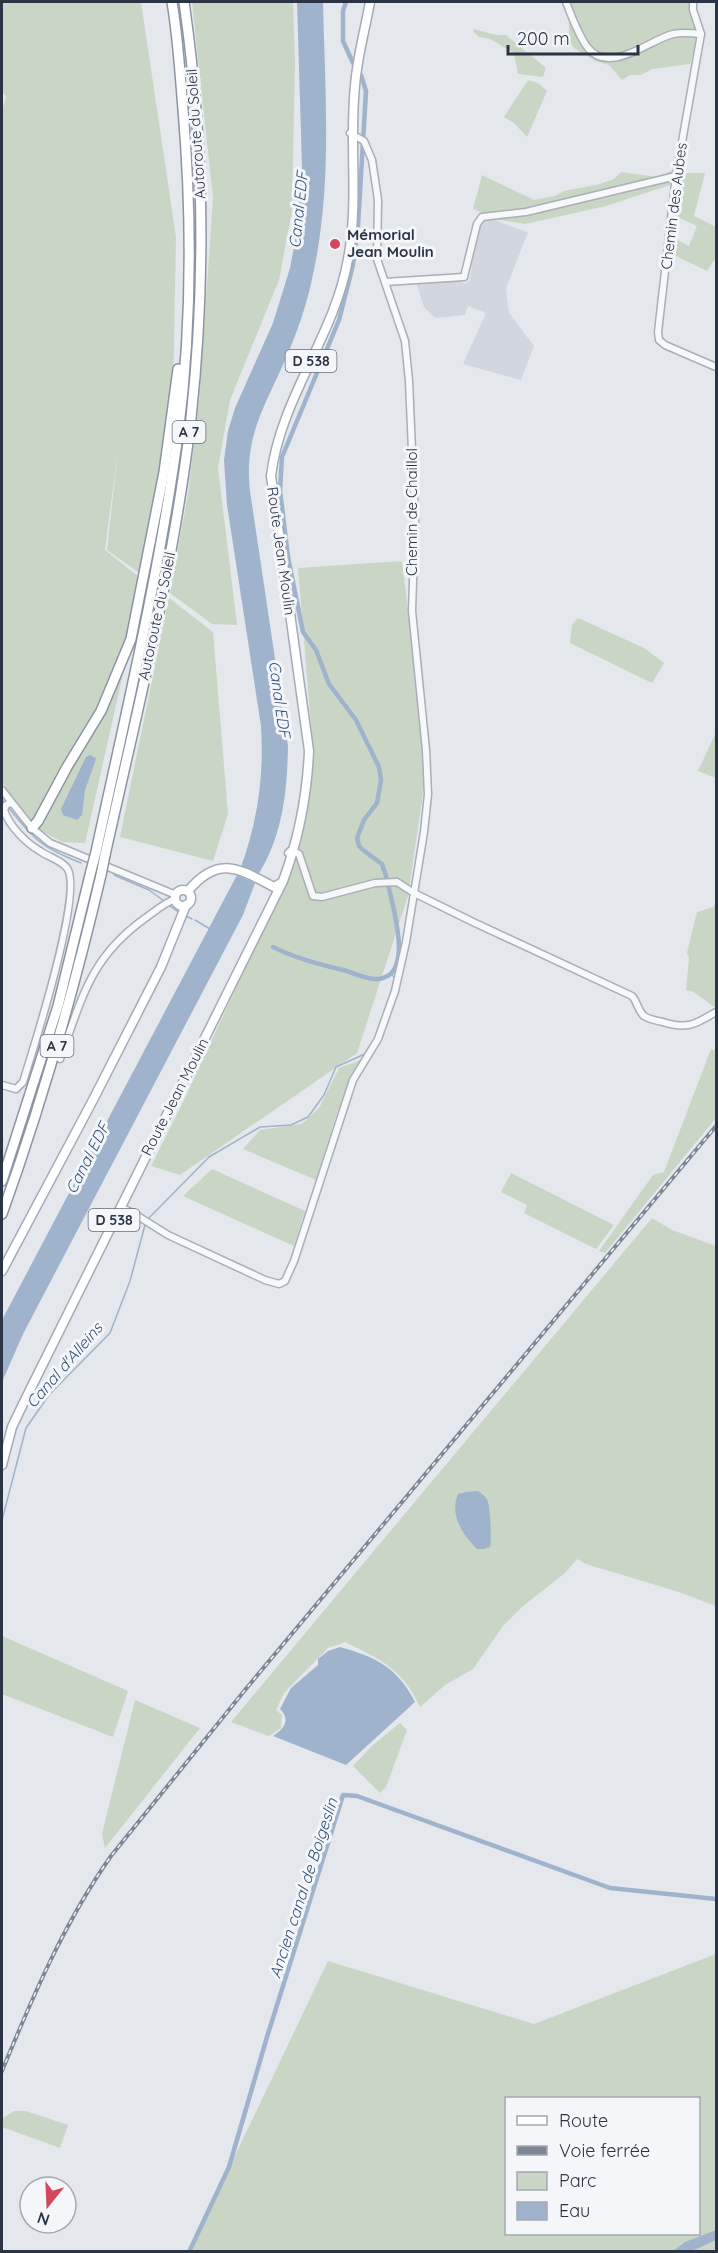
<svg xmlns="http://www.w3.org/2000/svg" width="718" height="2253" font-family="Quicksand,sans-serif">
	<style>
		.built { fill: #d2d6de }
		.green { fill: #c9d6c5; fill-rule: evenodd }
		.water { fill: #9fb4cc }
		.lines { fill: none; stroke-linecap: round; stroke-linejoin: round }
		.stream { stroke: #9fb4cc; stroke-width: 1.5 }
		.canal { stroke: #9fb4cc; stroke-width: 4.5 }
		.minor-casing { stroke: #a9aeb7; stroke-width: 9 }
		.major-casing { stroke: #a3abb8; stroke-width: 11 }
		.highway-casing { stroke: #8b94a3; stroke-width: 12 }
		.minor { stroke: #f7f8fa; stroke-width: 6 }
		.major { stroke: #fff; stroke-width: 8 }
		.highway { stroke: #fff; stroke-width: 9 }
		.rail-casing { stroke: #7d8696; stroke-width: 4 }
		.rail { stroke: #f4f6f9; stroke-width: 1.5; stroke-dasharray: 4.5; stroke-linecap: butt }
		.highway-bridge-casing { stroke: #8b94a3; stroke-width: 12; stroke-linecap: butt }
		.highway-bridge { stroke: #fff; stroke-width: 9 }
		.poi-dot { fill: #d1495b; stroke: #f4f6f9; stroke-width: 2 }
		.labels { text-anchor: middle; stroke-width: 6; stroke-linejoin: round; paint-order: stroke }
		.shield { fill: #f4f6f9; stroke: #676e7b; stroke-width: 1.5 }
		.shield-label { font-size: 14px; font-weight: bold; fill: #2b3445 }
		.street-label { font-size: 15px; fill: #2b3445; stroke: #f4f6f9 }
		.poi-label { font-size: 15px; font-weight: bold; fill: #2b3445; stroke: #f4f6f9; text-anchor: start }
		.water-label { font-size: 16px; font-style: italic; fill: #34527a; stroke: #f4f6f9 }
	</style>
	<rect width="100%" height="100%" fill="#e4e7ec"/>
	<polygon class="built" points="483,219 491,219 528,232 506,288 509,313 534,346 521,380 463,364 486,313 468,306 465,315 435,318 424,307 416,282 457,280 465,284 470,280 478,224"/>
	<g class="green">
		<polygon points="2,2 141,2 176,237 173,400 148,579 107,550 118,449 105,550 144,581 85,843 62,842 33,826 2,782 2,111 6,96 2,92"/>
		<polygon points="192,2 293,2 295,63 292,211 279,280 230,400 218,468 237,625 212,624 170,593 188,494 199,401 213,198"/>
		<polygon points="569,2 691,2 699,31 690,64 652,69 641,75 630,75 622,80 609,65 595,61 574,48 569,40"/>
		<polygon points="474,29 496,35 506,35 546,68 543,77 518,74 514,53 490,39 479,37 473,31"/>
		<polygon points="528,80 538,83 547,91 527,137 514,123 504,117"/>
		<polygon points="675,169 673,184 606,206 525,224 500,220 473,209 482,175 534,200 555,196 564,191 600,184 614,179 621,172 658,177"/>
		<polygon points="680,173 705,173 694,216 716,227 716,257 707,271 672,254 674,238 689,246 697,226 675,216"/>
		<polygon points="402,561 427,766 408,896 357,1053 180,1175 151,1166 185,1098 279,895 302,831 310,789 313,749 298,568"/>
		<polygon points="169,598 213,632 228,814 213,861 120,837"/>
		<polygon points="578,618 644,648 664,663 652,683 570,643 572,625"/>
		<polygon points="716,732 716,778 698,771"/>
		<polygon points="716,903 716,1006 714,1007 694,992 686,990 689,958 687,953 697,912 713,907"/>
		<polygon points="711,1049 716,1051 716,1118 605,1253 599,1251 653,1175 664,1172"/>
		<polygon points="361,1060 337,1113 316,1180 243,1149 260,1130 302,1124 319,1108 339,1068"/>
		<polygon points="212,1169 305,1211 294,1246 183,1196"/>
		<polygon points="511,1173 614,1225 596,1249 524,1213 527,1205 501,1192"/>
		<path d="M652,1218L672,1230L716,1246V1606L676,1591L586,1564L577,1559L565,1573L522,1607L503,1626L473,1669L445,1685L420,1707C402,1668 381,1660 345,1642L328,1648L284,1693L276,1710L282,1715L281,1728L269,1736L231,1722Z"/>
		<polygon points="2,1636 128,1691 113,1737 2,1694"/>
		<polygon points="135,1700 200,1728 105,1848 102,1834"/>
		<polygon points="400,1723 407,1730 386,1787 380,1793 353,1766 373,1745"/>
		<path d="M716,1954V2251L189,2252L328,1961L534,2024ZM506,2098H698V2234H506Z"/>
		<polygon points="14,2111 26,2111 68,2125 60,2148 2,2127 3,2118"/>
	</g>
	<g class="water">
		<path d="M297,2H323C325,94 333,187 312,279C305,313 292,346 277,378C258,418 245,445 250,491L288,746C287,792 283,835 258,875L241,867C258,819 264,777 261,726L227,505L224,460L228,431L235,408L273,323L290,268L295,242L302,167Z"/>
		<polygon points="90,755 96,758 95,762 85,790 82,815 77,820 63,815 61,809 86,757"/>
		<polygon points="237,875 255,883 243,915 23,1334 2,1382 2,1320"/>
		<path d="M478,1491C482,1494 487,1497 488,1502C490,1507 492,1543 490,1547L484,1549H477C463,1535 449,1515 458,1494L466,1492Z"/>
		<path d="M340,1647C376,1657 398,1668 415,1702L346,1765L273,1736C284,1729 291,1720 280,1709L291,1688L318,1665V1659L328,1651Z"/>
		<polygon points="716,2230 716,2240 692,2251 673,2251 685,2242"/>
	</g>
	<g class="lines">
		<g class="stream">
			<polyline points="2,799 4,802"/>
			<path d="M9,808C34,840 43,848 81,863"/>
			<polyline points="114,875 149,890 164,901"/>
			<polyline points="169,905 178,912"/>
			<polyline points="186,916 192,919"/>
			<polyline points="195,920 210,929"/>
			<polyline points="388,1002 395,978 391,974"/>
			<polyline points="147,1220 209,1157 260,1127 291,1125 308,1117 324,1095 336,1067 367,1053"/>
			<polyline points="2,1520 26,1428 49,1395 110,1333 130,1281 145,1225"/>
		</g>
		<g class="canal">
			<polyline points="346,2 343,11 343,41 353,63"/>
			<polyline points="361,75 366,91 358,226 353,265 339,320 282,457 280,490 288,557 303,632 316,650 329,684 356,720 379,767 381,780 377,803 364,820 357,838 359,846 363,850 382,864 387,879"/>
			<path d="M273,947C295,958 318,964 343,970C355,973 371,982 383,978C413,970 392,904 388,884"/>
			<polyline points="189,2252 229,2167 267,2037 343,1795 357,1796 610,1888 716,1899"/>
		</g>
		<g class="minor-casing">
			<g id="minor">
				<path d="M566,2C572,17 578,35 588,48C610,75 649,40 673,34C683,32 692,33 701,34"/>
				<polyline points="693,2 693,10 701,34 676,176 658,332 659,340 665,345 716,367"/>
				<polyline points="385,282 464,277 477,224 482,217 526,212 676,176"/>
				<polyline points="2,790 32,828 50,843 176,895"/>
				<path d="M288,853L291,850L299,854L313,896L322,897L375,883L397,882L414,893L473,922L632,996C637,1001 638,1011 644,1016C649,1019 657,1021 663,1022C687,1030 696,1024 716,1012"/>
				<path d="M60,1059C82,999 89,959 144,919C154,912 164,903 175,899"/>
				<path d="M2,1085L16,1089L23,1082C33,1050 84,890 67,868C61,860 48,857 40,851C26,843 9,826 4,810L6,805L11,803"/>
				<polyline points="120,1207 133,1213 168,1235 265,1280 279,1284 285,1281 294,1261 353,1080 378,1039 395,991 406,942 424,832 428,794 426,750 412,611 415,520 409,381 405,341 377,259 378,200 372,160 364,141 350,133"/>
			</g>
		</g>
		<g class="major-casing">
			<g id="major">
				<circle cx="183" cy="898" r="8"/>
				<path d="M188,891C218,855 238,868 274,887L281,883"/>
				<polyline points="2,1271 93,1100 161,967 186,905"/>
				<path d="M2,1465L12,1427L24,1402L283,881C299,838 307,796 309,751L271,476C280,399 335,335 348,259C359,202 349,143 355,86C357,58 365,30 370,2"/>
			</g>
		</g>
		<g class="highway-casing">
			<g id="highway">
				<polyline points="32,828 38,821 67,767 101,711 131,639 164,472 178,369"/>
				<path d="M96,852C126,713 159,575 178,435C192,327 192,217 183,109C180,74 178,37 172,2"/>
				<path d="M105,855C137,711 174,566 191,418C206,280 204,140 184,2"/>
				<polyline points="2,1181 58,1006 91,871"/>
				<path d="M2,1214C42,1103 74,990 101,875"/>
			</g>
		</g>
		<use href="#minor" class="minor"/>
		<use href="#major" class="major"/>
		<use href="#highway" class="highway"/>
		<g class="rail-casing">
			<path id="rail" d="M2,2071C33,1996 64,1923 111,1856L245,1690L716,1126"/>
		</g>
		<use href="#rail" class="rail"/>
		<g class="highway-bridge-casing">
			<g id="highway-bridge">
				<polyline points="91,871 96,852"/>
				<polyline points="101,875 105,855"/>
			</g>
		</g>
		<use href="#highway-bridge" class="highway-bridge"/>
	</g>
	<circle class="poi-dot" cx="335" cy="244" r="6"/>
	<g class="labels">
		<g class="shield">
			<rect x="285.5" y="350" width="51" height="22" rx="4.5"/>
			<rect x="172.5" y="421" width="33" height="22" rx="4.5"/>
			<rect x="40.5" y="1035" width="33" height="22" rx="4.5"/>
			<rect x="88.5" y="1209" width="51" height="22" rx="4.5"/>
		</g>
		<g class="shield-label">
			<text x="311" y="366">D 538</text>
			<text x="189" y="437">A 7</text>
			<text x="57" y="1051">A 7</text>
			<text x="114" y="1225">D 538</text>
		</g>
		<g class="street-label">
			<text transform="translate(196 134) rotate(-94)" y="5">Autoroute du Soleil</text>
			<text transform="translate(674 206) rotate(-83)" y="5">Chemin des Aubes</text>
			<text transform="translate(412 512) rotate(-90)" y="5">Chemin de Chaillol</text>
			<text transform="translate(281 551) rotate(82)" y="5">Route Jean Moulin</text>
			<text transform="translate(157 616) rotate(-78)" y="5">Autoroute du Soleil</text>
			<text transform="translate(175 1097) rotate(-63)" y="5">Route Jean Moulin</text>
		</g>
		<g class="poi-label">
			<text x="347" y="240">Mémorial<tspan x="347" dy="17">Jean Moulin</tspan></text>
		</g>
		<g class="water-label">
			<text transform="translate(298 210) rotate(-84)" y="6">Canal EDF</text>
			<text transform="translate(280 699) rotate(82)" y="6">Canal EDF</text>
			<text transform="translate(87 1158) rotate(-63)" y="6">Canal EDF</text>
			<text transform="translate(64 1365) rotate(-49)" y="6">Canal d'Alleins</text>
			<text transform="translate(303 1888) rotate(-72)" y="6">Ancien canal de Boigeslin</text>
		</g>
	</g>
	<rect width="718" height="2253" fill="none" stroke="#2b3445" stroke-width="6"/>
	<rect x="505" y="2097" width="195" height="138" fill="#f4f6f9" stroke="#a4a8b1" stroke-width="1.5"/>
	<rect x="517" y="2116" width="30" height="9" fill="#ffffff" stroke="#a4a8b1" stroke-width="1.5"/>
	<text x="559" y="2127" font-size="18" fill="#2b3445">Route</text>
	<rect x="517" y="2146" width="30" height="9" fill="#7d8696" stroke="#a4a8b1" stroke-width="1.5"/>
	<text x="559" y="2157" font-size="18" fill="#2b3445">Voie ferrée</text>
	<rect x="517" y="2172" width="30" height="18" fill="#c9d6c5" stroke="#a4a8b1" stroke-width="1.5"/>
	<text x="559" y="2187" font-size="18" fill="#2b3445">Parc</text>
	<rect x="517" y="2202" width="30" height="18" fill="#9fb4cc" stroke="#a4a8b1" stroke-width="1.5"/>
	<text x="559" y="2217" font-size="18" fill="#2b3445">Eau</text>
	<g transform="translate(48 2205) rotate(198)"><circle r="28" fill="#f4f6f9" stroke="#a4a8b1" stroke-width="1.5"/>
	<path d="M0-4.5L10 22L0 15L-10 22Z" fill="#d1495b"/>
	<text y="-9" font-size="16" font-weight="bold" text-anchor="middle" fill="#2b3445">N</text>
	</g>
	<path d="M508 45v9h130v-9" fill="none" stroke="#2b3445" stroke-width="3"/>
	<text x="517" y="45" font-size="18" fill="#2b3445" stroke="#f4f6f9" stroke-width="4.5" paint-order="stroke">200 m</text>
</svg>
